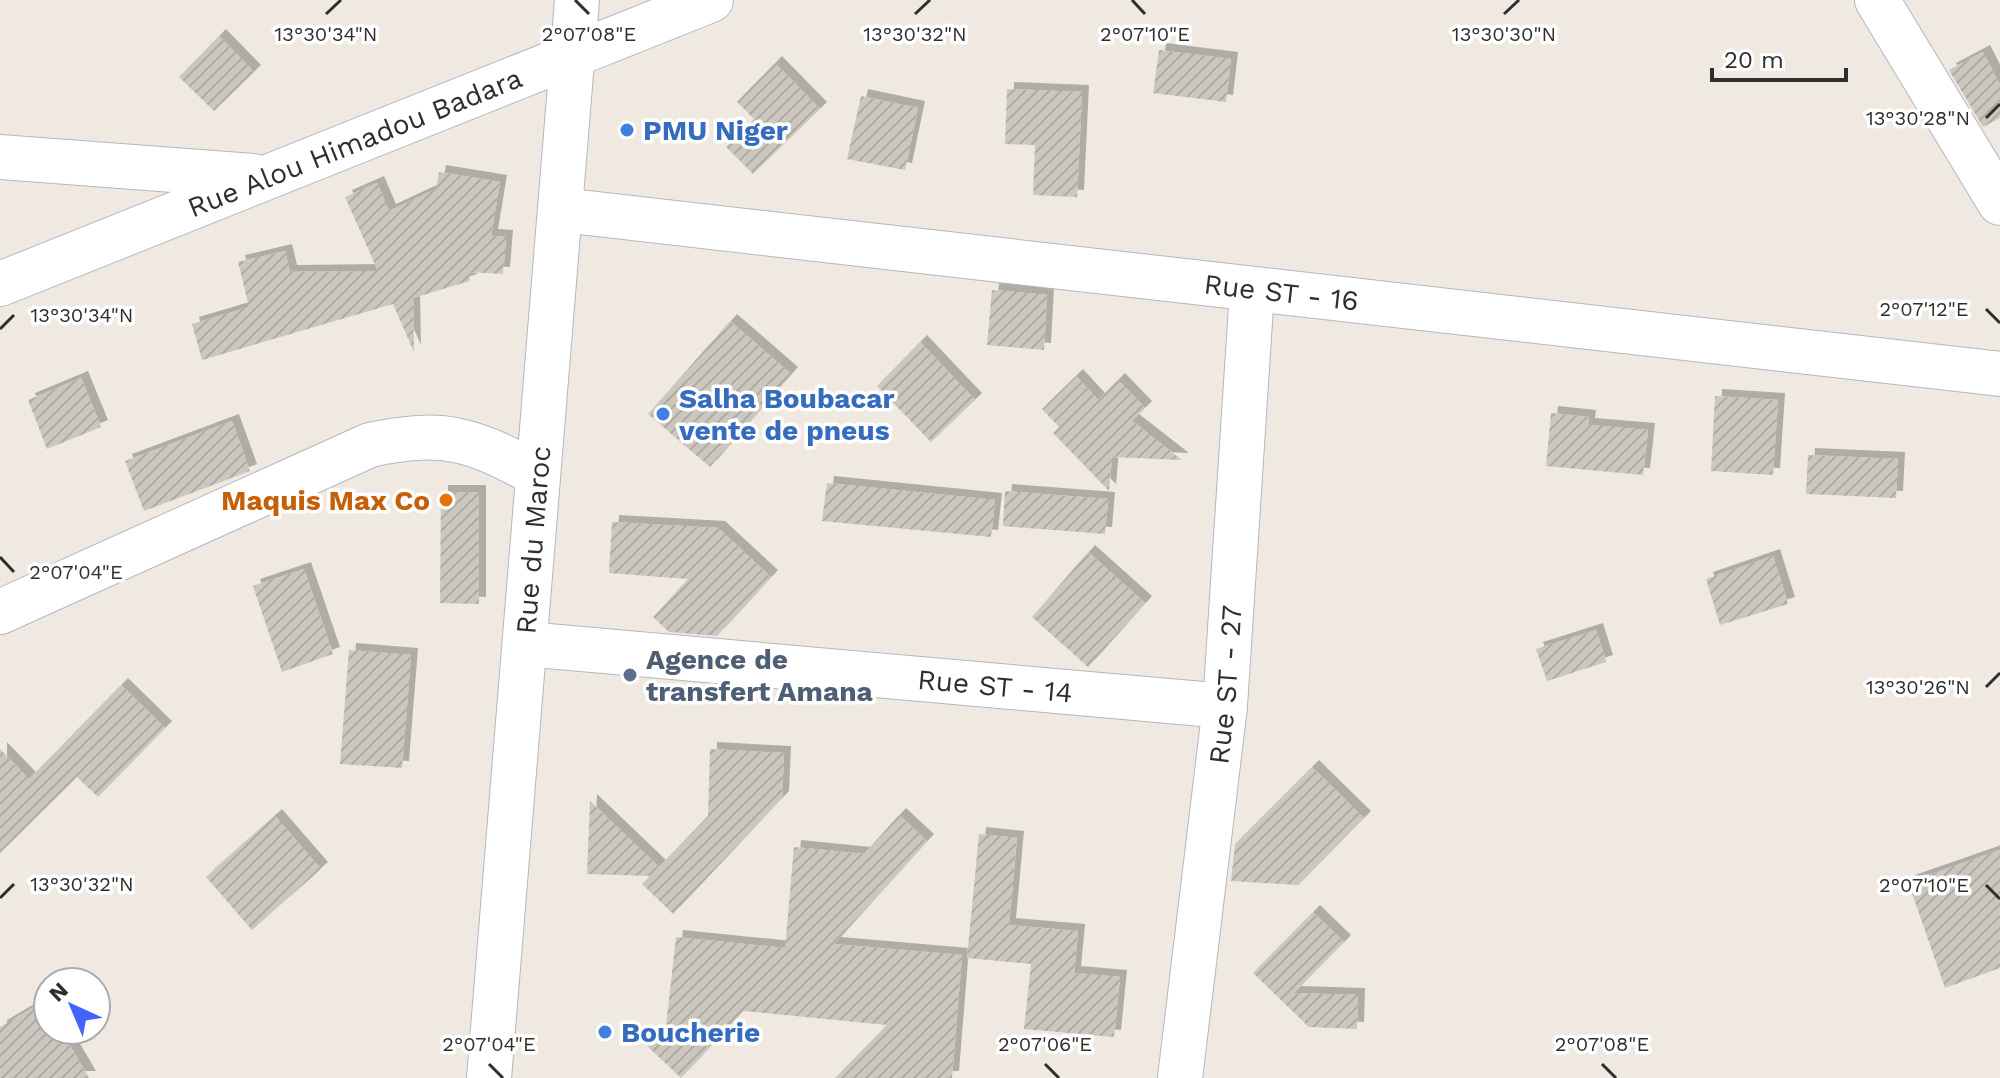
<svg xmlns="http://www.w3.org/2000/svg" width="2000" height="1078" font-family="'Work Sans',sans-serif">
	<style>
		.building { fill: url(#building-hatch); filter: url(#shadow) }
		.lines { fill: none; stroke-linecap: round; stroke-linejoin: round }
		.minor-casing { stroke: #b4b7c1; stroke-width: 46 }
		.minor { stroke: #fff; stroke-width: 44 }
		.ticks { fill: none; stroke: #2e2e2e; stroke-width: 3 }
		.shop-dot { fill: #3f7fe0; stroke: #fff; stroke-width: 3 }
		.food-dot { fill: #e8710a; stroke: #fff; stroke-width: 3 }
		.service-dot { fill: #5c6f8a; stroke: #fff; stroke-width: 3 }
		.labels { text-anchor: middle; stroke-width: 7; stroke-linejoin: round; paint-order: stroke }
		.shop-label { font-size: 28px; font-weight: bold; fill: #366cbe; stroke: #fff; text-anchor: start }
		.street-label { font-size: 28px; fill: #2e2e2e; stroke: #fff }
		.food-label { font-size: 28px; font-weight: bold; fill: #c56008; stroke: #fff; text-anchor: end }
		.service-label { font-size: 28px; font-weight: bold; fill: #4e5e75; stroke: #fff; text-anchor: start }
		.ticks-label { font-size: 20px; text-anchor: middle; fill: #2e2e2e; stroke: #fff; stroke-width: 7; stroke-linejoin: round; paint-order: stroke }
	</style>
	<defs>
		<pattern id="building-hatch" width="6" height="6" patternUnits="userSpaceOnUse" patternTransform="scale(2)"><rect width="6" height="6" fill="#cbc7bf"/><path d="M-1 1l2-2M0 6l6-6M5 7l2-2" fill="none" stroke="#afaba4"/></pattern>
		<filter id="shadow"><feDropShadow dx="7" dy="-7" stdDeviation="0" flood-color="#0004"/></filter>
	</defs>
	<rect width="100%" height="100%" fill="#efe9e1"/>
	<g class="building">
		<polygon points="219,36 254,72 214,111 179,77"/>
		<polygon points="1159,50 1231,59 1226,102 1153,93"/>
		<polygon points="1983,52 2000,85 2000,118 1983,127 1949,70"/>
		<polygon points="775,63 820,109 753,174 726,147 754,119 737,102"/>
		<polygon points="1007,89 1082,92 1077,197 1033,195 1035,145 1005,144"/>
		<polygon points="861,96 918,108 905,170 847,159"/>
		<polygon points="439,172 500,182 491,236 506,237 503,274 469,272 470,281 413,298 414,352 393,304 202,360 192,324 249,307 238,262 285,251 290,272 378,271 345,197 377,183 389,211 436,189"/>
		<polygon points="992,290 1047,295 1044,350 987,345"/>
		<polygon points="730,321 791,374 710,467 648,414"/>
		<polygon points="920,342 975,400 931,442 877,386"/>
		<polygon points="1076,376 1098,400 1118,380 1145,408 1132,421 1182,460 1112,457 1109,491 1053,433 1059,427 1042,409"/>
		<polygon points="81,378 101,427 47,449 28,400"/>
		<polygon points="1715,396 1778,400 1773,475 1711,471"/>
		<polygon points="1551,413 1589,417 1588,425 1648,430 1643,475 1546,466"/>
		<polygon points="232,421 250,471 144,511 125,461"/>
		<polygon points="1808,455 1898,459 1896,498 1806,494"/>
		<polygon points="827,483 995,500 991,537 822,521"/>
		<polygon points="1005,491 1108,499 1105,534 1003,526"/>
		<polygon points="441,492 479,492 479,604 440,603"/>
		<polygon points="612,522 718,528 771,577 717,636 669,632 653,617 688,579 609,573"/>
		<polygon points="1088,552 1145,603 1088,667 1032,617"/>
		<polygon points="1773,556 1788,604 1720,625 1706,579"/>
		<polygon points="304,569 333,654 282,672 253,586"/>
		<polygon points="1596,630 1606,662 1547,681 1536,649"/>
		<polygon points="349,650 411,655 402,768 340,764"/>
		<polygon points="121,685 165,728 98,797 77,777 0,853 0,749 29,779"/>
		<polygon points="710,749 784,753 782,798 673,914 642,884 650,876 587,874 590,801 659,867 708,816"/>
		<polygon points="1312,767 1364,818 1298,885 1231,881 1235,844"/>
		<polygon points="899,815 927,841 834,944 962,955 952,1078 835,1078 887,1025 743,1011 681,1078 647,1046 666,1026 676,937 785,948 794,847 864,854"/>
		<polygon points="275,816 321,869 252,930 206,877"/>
		<polygon points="979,834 1017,838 1009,925 1078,931 1074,973 1120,977 1114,1037 1024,1029 1031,964 967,958"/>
		<polygon points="2000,850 2000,968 1945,988 1908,882"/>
		<polygon points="1313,912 1344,942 1294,993 1358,995 1357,1029 1309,1027 1253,973"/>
		<polygon points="44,1001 48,1008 48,1030 61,1030 89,1078 0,1078 0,1027"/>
	</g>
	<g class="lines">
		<g class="minor-casing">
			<g id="minor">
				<polyline points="1877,0 2000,203"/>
				<polyline points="0,157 253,176"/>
				<path id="s1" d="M562,210L2000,374"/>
				<path id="s2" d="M0,284L711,0"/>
				<path d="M0,612L370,445C444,429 473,439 538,475"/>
				<path id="s3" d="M525,644L1225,706"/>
				<path id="s4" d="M489,1078L577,0"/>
				<path id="s5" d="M1180,1078L1225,706L1252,291"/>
			</g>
		</g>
		<use href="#minor" class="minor"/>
	</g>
	<path class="ticks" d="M575,0L589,14M1132,0L1145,14M326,14L341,0M915,14L930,0M1504,14L1519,0M1986,118L2000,104M1986,309L2000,323M0,329L14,315M0,557L14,572M1986,687L2000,673M1986,885L2000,899M0,898L14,884M489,1064L503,1078M1045,1064L1059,1078M1602,1064L1616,1078"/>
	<g class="shop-dot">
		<circle cx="627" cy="130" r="8"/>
		<circle cx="663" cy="414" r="8"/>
		<circle cx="605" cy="1032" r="8"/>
	</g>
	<circle class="food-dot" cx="446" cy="500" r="8"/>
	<circle class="service-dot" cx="630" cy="675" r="8"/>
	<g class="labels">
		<g class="shop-label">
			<text x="643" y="140">PMU Niger</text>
			<text x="679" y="408">Salha Boubacar<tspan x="679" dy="32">vente de pneus</tspan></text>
			<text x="621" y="1042">Boucherie</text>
		</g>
		<g class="street-label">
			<text dy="10" stroke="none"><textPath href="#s2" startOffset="382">Rue Alou Himadou Badara</textPath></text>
			<text dy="10" stroke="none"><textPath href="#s1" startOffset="724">Rue ST - 16</textPath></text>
			<text dy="10" stroke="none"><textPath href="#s4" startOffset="540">Rue du Maroc</textPath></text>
			<text dy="10" stroke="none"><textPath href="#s3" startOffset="472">Rue ST - 14</textPath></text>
			<text dy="10" stroke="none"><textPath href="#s5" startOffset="396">Rue ST - 27</textPath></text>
		</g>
		<g class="food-label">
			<text x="430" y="510">Maquis Max Co</text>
		</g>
		<g class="service-label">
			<text x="646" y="669">Agence de<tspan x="646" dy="32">transfert Amana</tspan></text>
		</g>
	</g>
	<g class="ticks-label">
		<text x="326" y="41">13°30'34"N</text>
		<text x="915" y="41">13°30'32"N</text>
		<text x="1504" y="41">13°30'30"N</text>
		<text x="589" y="41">2°07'08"E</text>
		<text x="1145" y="41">2°07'10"E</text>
		<text x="1918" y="125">13°30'28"N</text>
		<text x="1924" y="316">2°07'12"E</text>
		<text x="82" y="322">13°30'34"N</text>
		<text x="76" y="579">2°07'04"E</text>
		<text x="1918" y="694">13°30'26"N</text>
		<text x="82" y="891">13°30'32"N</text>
		<text x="1924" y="892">2°07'10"E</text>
		<text x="489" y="1051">2°07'04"E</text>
		<text x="1045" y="1051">2°07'06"E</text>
		<text x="1602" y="1051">2°07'08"E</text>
	</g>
	<g transform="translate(72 1006) rotate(316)"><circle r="38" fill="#ffffff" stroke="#ababab" stroke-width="2"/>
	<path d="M0-6L14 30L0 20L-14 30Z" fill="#4264fb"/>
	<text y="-12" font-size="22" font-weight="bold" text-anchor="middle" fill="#2e2e2e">N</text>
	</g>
	<path d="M1712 68v12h134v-12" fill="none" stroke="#2e2e2e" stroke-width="4"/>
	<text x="1724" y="68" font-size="24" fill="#2e2e2e" stroke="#ffffff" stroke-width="6" paint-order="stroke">20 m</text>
</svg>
